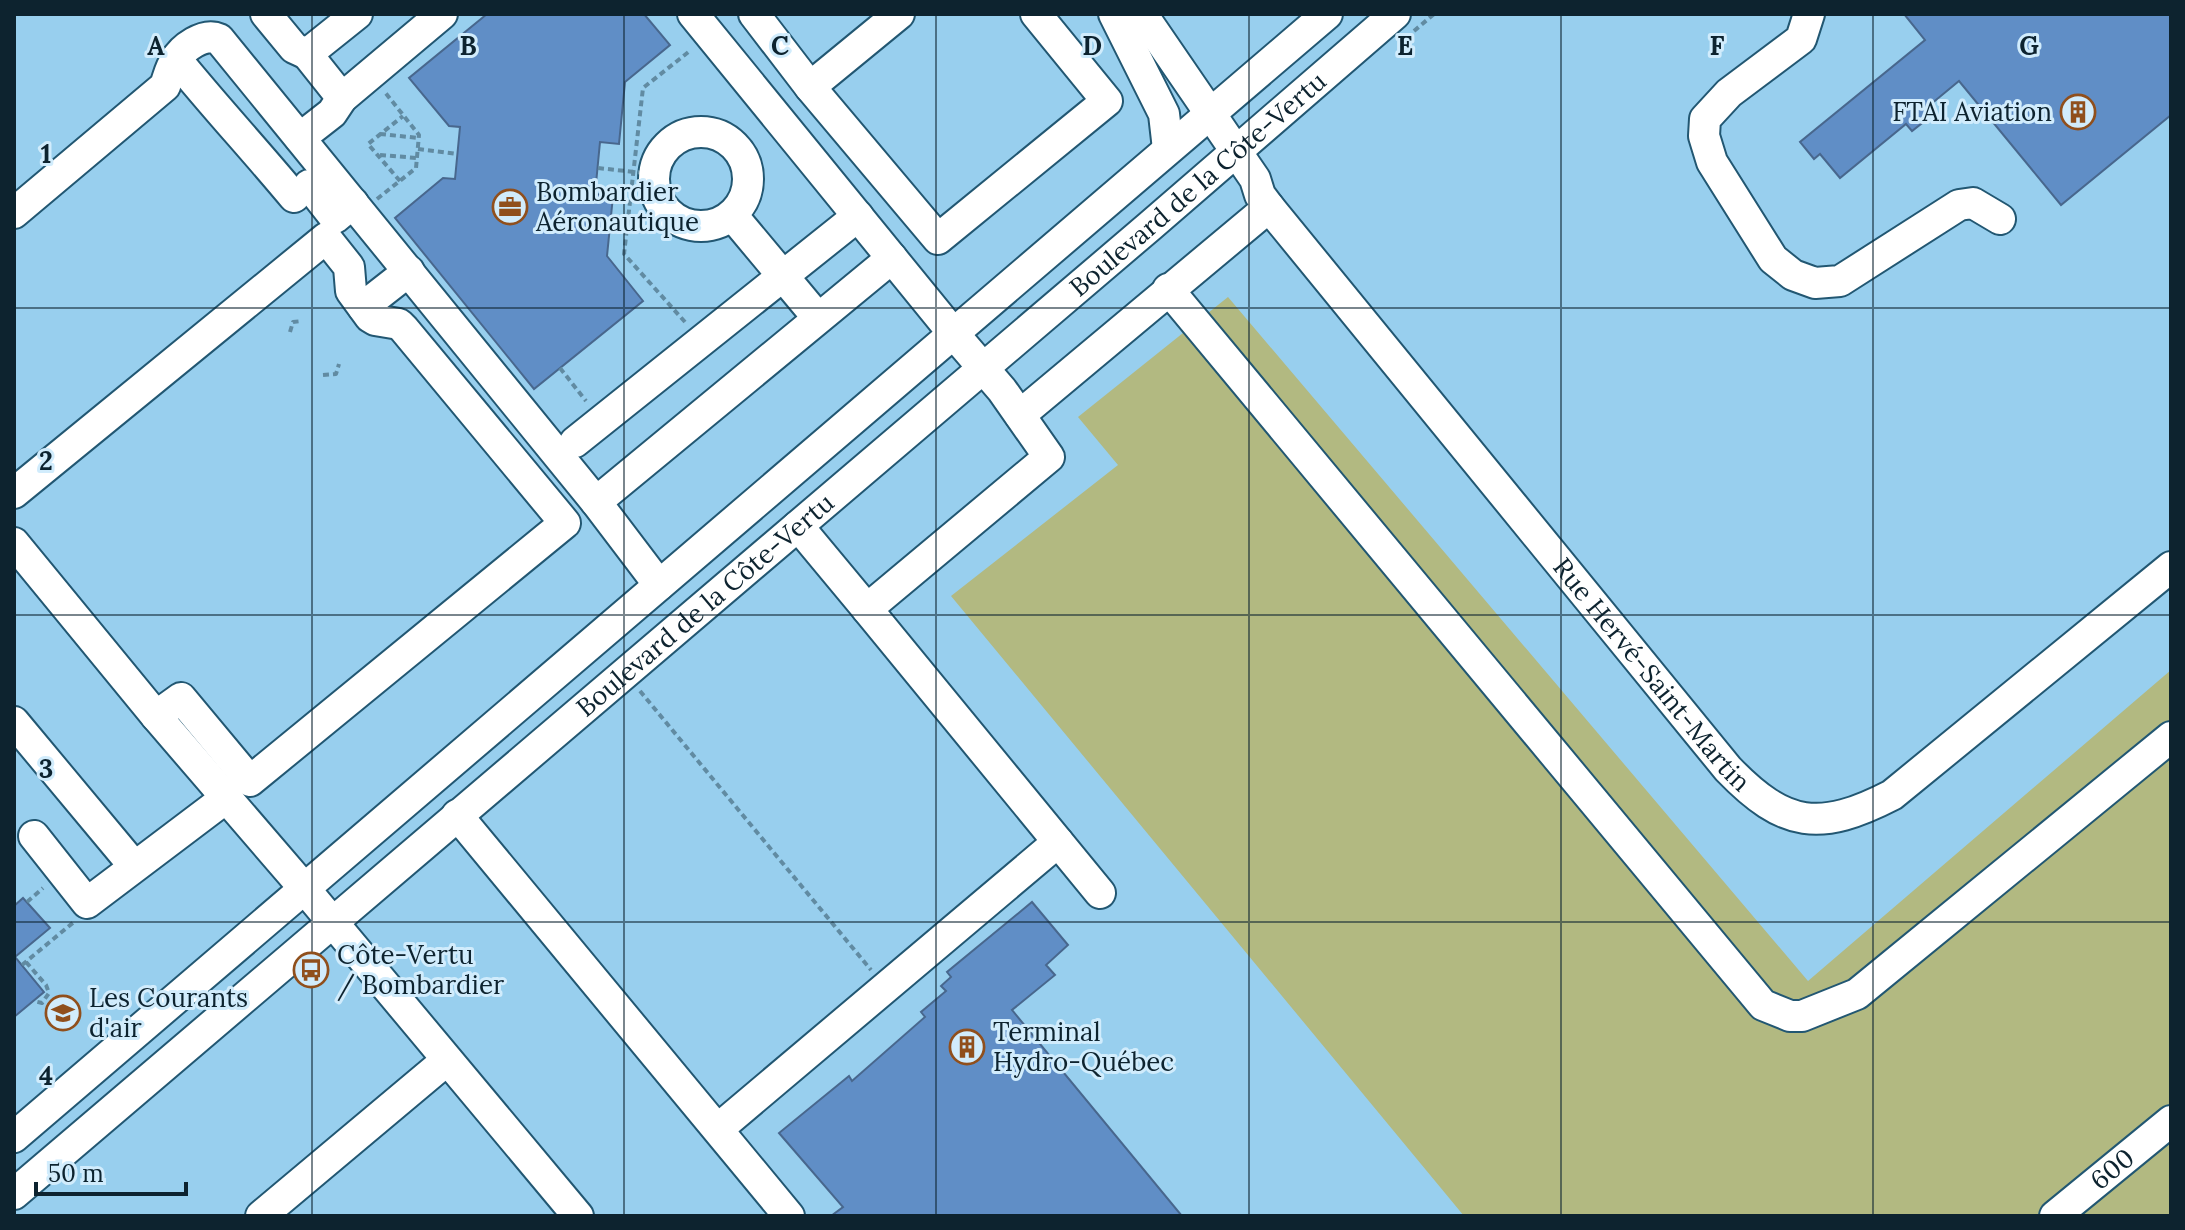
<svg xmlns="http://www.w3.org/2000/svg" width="2185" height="1230" font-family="Lora,serif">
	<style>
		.green { fill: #b2b981 }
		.building { fill: #608ec6; stroke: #48678d; stroke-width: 2 }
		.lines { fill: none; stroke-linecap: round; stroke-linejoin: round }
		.minor-casing { stroke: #225772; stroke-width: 34 }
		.path { stroke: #618ba2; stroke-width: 4; stroke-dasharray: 6 4; stroke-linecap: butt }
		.minor { stroke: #fff; stroke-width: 30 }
		.grid { fill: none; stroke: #0d232f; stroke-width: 2; stroke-opacity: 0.55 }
		.labels { text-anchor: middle; stroke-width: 6; stroke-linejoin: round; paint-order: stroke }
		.poi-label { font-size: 26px; fill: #0d232f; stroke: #d1ecfc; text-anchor: start }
		.street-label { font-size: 26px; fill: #0d232f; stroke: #d1ecfc }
		.grid-label { font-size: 26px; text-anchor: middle; font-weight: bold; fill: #0d232f; stroke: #d1ecfc; stroke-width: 6; stroke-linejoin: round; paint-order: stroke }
	</style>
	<rect width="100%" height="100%" fill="#98cfee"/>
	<polygon class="green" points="1228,297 1808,981 2171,670 2171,1216 1464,1216 951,596 1118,465 1078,417"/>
	<g class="building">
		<polygon points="487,14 644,14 670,45 625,82 619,144 600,142 595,194 613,196 607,256 643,301 534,389 395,218 443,178 455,179 460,127 449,126 409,78"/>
		<polygon points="1904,14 2171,14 2171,115 2061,205 1959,81 1925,109 1931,116 1912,131 1906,124 1840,178 1820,154 1814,159 1800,142 1925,40"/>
		<polygon points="23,898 50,928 15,957 44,992 14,1017 14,906"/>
		<polygon points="1032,902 1068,945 1046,965 1055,975 1012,1010 1182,1216 831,1216 843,1207 779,1133 849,1076 852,1081 925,1017 921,1012 946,991 941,986 951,977 947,972"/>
	</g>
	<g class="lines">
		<g class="minor-casing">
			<g id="minor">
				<polyline points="266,14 294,48 307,54"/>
				<polyline points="693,14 953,333 1002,390 1049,457 867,609 1100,893"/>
				<polyline points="754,14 810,87 938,239 1107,101 1036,14"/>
				<polyline points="1114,14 1164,114 1168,149"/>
				<path id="s1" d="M1142,14L1255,179L1260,195L1269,207L1728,769C1785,828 1820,832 1892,795L2171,567"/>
				<polyline points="1809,14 1801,39 1729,93 1705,119 1704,136 1712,162 1773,259 1793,275 1815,283 1840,281 1959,205 1973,203 2000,219"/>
				<path d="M176,59C214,106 255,150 294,197"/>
				<polyline points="810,87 899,14"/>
				<polyline points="342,98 307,54 357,14"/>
				<circle cx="701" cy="179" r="47"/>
				<polyline points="300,138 332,113 342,98 442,14"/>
				<polyline points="309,185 335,218 353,203"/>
				<path d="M14,213L165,86C168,78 170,68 175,61C182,48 204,32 219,39L596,502L659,585"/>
				<polyline points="732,215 818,318"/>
				<polyline points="1168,289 1763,1005 1790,1016 1802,1016 1857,994 2171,737"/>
				<polyline points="363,307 409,271"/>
				<polyline points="1020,415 1269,207"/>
				<polyline points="575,442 858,216"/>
				<polyline points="14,493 326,238 349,267 351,291 370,317 375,320 399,324 404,329 565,523 250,781 181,698 156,716 14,543"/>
				<polyline points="596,502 892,258"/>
				<polyline points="798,526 867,609"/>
				<polyline points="156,716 304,888 578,1216"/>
				<polyline points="14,722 134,866"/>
				<polyline points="457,815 789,1216"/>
				<polyline points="34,836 87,903 226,798"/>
				<polyline points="718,1129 1058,842"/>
				<polyline points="14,1137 1327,14"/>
				<path id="s2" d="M14,1194L1150,226L1395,14"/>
				<polyline points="261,1216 447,1060"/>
				<path id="s3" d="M2055,1216L2171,1121"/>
			</g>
		</g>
		<g class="path">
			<polyline points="1414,31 1434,14"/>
			<polyline points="380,134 419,138"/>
			<polyline points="418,149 457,154"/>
			<polyline points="380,155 417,158"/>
			<polyline points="598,168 653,174"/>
			<polyline points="400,181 368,144 403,116"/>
			<polyline points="377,199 416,168 419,135 384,91"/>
			<polyline points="685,322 624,254 643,88 691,50"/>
			<polyline points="290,332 293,322 302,321"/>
			<polyline points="560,368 586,401"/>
			<polyline points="323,375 336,374 339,364"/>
			<polyline points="640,691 871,970"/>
			<polyline points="27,902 43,888"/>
			<polyline points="26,962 46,985 49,993 42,1003 34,1001"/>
			<polyline points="22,965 75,921"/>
		</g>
		<use href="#minor" class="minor"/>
	</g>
	<path class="grid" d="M312,14V1216M624,14V1216M936,14V1216M1249,14V1216M1561,14V1216M1873,14V1216M14,308H2171M14,615H2171M14,922H2171"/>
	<defs>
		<g id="building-ring" transform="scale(1.8)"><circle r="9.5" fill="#d1ecfc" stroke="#904f1c" stroke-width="1.5"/><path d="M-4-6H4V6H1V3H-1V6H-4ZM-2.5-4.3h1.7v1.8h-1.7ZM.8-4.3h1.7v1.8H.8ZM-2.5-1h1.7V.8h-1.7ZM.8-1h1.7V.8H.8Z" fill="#904f1c"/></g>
		<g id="office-ring" transform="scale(1.8)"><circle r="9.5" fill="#d1ecfc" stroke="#904f1c" stroke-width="1.5"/><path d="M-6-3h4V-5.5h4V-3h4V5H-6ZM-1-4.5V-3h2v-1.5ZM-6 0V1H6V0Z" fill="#904f1c"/></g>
		<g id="bus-ring" transform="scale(1.8)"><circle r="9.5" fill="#d1ecfc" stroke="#904f1c" stroke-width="1.5"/><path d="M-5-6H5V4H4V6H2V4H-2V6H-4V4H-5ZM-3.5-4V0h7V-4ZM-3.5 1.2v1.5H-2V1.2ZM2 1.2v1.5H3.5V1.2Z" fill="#904f1c"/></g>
		<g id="school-ring" transform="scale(1.8)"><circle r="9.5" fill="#d1ecfc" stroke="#904f1c" stroke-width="1.5"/><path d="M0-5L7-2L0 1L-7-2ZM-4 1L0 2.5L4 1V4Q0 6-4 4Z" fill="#904f1c"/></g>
	</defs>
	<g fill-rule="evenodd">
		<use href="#building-ring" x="2078" y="112"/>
		<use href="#office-ring" x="510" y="207"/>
		<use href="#bus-ring" x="311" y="970"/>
		<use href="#school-ring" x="63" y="1013"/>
		<use href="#building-ring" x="967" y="1047"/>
	</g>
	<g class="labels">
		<g class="poi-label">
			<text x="2052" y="121" text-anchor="end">FTAI Aviation</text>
			<text x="536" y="201">Bombardier<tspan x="536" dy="30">Aéronautique</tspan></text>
			<text x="337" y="964">Côte-Vertu<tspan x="337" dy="30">/ Bombardier</tspan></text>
			<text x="89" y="1007">Les Courants<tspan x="89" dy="30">d'air</tspan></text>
			<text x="993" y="1041">Terminal<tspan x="993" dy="30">Hydro-Québec</tspan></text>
		</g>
		<g class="street-label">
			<text dy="9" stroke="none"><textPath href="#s2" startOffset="1556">Boulevard de la Côte-Vertu</textPath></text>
			<text dy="9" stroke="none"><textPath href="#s2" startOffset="908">Boulevard de la Côte-Vertu</textPath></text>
			<text dy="9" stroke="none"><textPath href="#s1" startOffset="836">Rue Hervé-Saint-Martin</textPath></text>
			<text dy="9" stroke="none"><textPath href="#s3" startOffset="74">600</textPath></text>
		</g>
	</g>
	<g class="grid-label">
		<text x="156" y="55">A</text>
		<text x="468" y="55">B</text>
		<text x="780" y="55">C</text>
		<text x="1092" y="55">D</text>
		<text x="1405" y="55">E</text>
		<text x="1717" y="55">F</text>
		<text x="2029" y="55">G</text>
		<text x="46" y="163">1</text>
		<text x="46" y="470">2</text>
		<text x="46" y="778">3</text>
		<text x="46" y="1085">4</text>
	</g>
	<rect width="2185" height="1230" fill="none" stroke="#0d232f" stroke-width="32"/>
	<path d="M36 1182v12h150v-12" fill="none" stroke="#0d232f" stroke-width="4"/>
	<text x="48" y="1182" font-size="24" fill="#0d232f" stroke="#d1ecfc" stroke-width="6" paint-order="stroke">50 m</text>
</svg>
